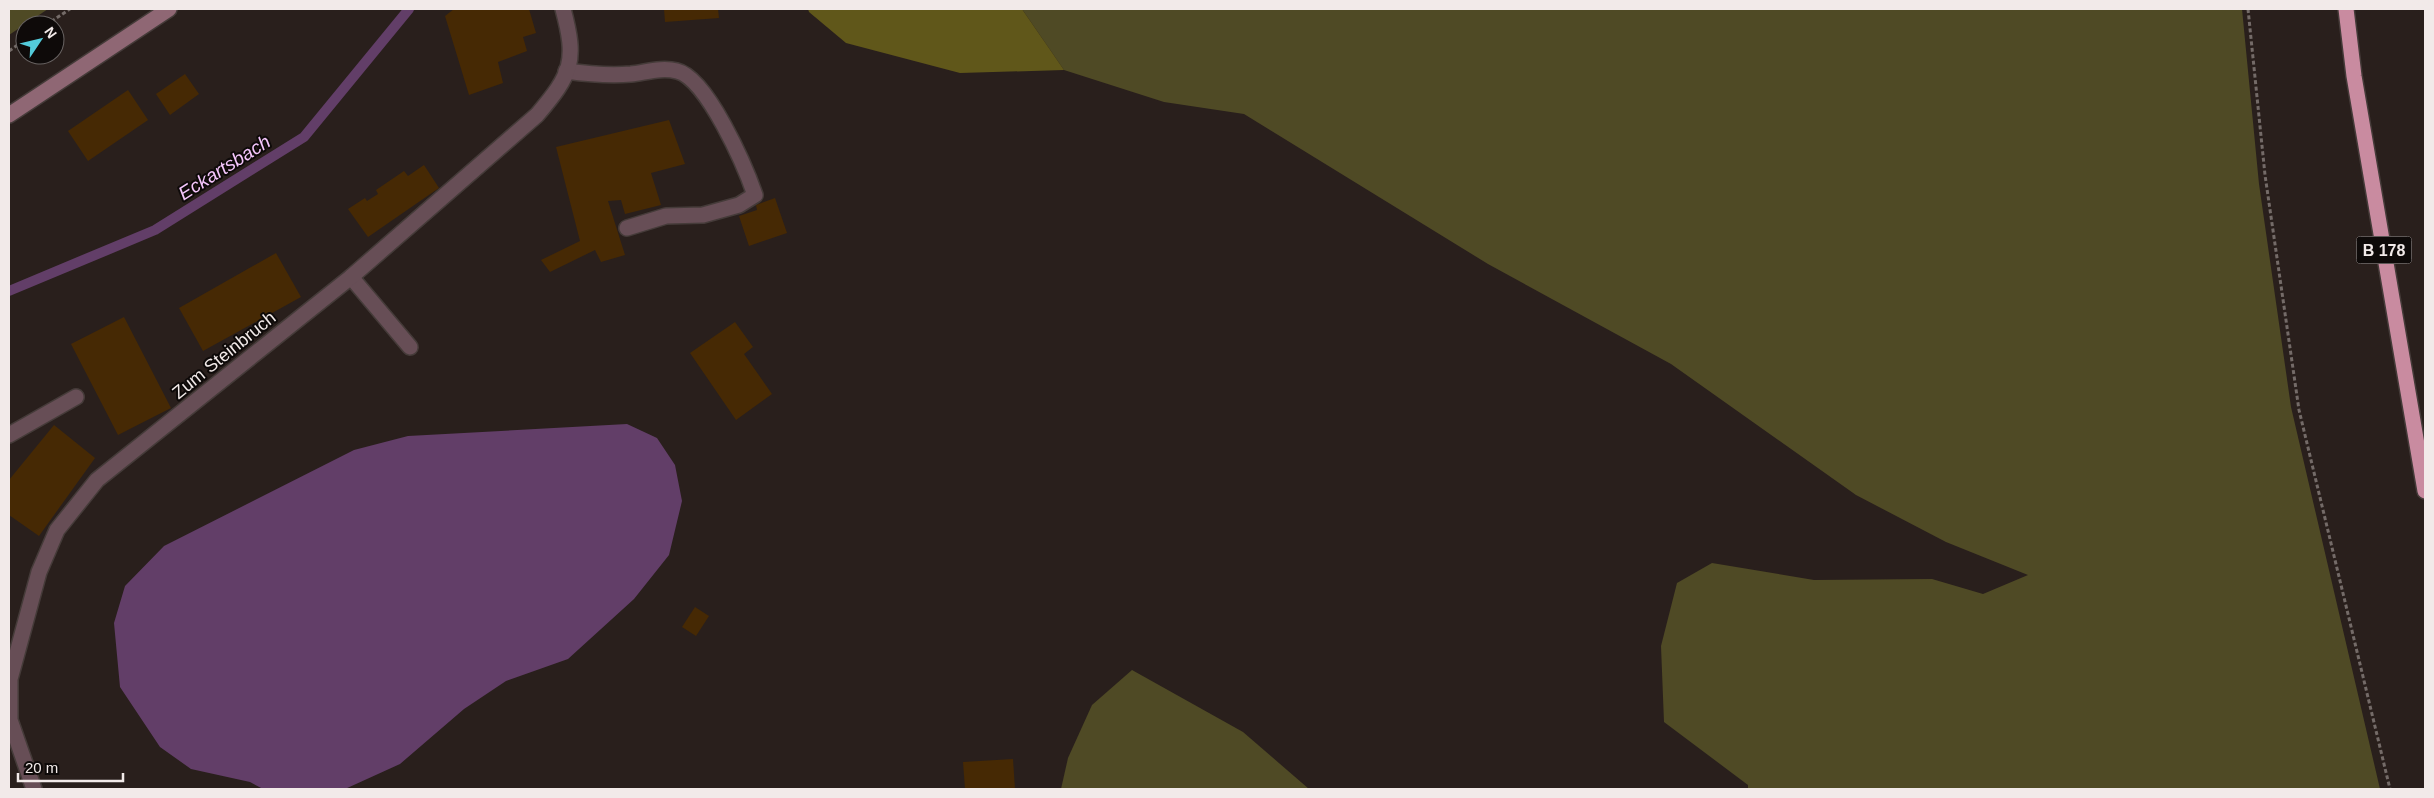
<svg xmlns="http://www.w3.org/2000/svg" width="2434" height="798" font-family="Helvetica,sans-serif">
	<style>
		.green { fill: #4f4a25 }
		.forest { fill: #60571a }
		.water { fill: #623e68 }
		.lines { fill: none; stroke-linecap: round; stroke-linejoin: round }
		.stream { stroke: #623e68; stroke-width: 10 }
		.building { fill: #462904 }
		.lane-casing { stroke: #453b39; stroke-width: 18 }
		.street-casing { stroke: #453b39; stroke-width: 18 }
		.secondary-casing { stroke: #453b39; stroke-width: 18 }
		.highway-casing { stroke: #453b39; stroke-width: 18 }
		.path { stroke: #746b68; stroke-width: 3; stroke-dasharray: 4 2.5; stroke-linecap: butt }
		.lane { stroke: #674e56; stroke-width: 15 }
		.street { stroke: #674e56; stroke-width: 15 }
		.secondary { stroke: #8f6774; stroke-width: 15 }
		.highway { stroke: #c98ba0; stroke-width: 15 }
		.labels { text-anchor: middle; stroke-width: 4; stroke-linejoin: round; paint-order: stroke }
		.shield { fill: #0e0a09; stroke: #aea7a6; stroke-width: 1 }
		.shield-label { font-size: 16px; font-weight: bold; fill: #f2eae9 }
		.street-label { font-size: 18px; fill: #f2eae9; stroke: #0e0a09 }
		.water-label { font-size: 19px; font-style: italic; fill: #f5c6fc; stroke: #0e0a09 }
	</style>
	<rect width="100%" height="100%" fill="#291f1c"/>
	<g class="green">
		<polygon points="9,9 48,9 9,35"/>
		<polygon points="1022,9 2242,9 2259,184 2291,407 2380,789 1748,789 1748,785 1664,722 1661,646 1677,583 1712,563 1814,580 1932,579 1983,594 2028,575 1946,542 1856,495 1671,364 1488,264 1244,114 1164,102 1064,70"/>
		<polygon points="1132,670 1243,732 1309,789 1061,789 1068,758 1092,705"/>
	</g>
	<polygon class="forest" points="808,9 1022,9 1064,70 960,73 846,43 809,12"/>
	<polygon class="water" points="627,424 657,438 675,465 682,501 669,555 634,599 568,659 506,681 464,709 400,764 345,789 263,789 250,782 191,769 160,747 120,687 114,623 125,586 164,546 354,450 408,436"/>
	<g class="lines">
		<polyline class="stream" points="9,291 155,230 304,137 409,9"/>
	</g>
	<g class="building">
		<polygon points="454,9 529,9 536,33 523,37 527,51 498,62 503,83 469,95 445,16"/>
		<polygon points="664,9 718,9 719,18 665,22"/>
		<polygon points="185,74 199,94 170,115 156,94"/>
		<polygon points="128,90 148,120 88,161 68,131"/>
		<polygon points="669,120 685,164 651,173 661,205 625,214 621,200 608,201 625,255 601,262 595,250 550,272 541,260 580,241 556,147"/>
		<polygon points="424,165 439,188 368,237 348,209 365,198 367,201 378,194 376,190 404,171 408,176"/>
		<polygon points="775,198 787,233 749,246 739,216 757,210 756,205"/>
		<polygon points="276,253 301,297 203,351 179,308"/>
		<polygon points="124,317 171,408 118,435 71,344"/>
		<polygon points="735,322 753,347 744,354 772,394 736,420 690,353"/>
		<polygon points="54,425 95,458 39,536 9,515 9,480"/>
		<polygon points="695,607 709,616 696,636 682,627"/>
		<polygon points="1013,759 1015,789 965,789 963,762"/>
	</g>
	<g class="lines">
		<g class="lane-casing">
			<g id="lane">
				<path d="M566,71C588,74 609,76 631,74C647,72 662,67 677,71C707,78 745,166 755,195L739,205L703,215L666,216L627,228"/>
				<polyline points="351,277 410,347"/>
				<polyline points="9,435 76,397"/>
			</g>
		</g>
		<g class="street-casing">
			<path id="street" d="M34,789L10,720V679L39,572L57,530L97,480L351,277L537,115C572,74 577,61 563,9"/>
		</g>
		<g class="secondary-casing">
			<polyline id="secondary" points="9,115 169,9"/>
		</g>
		<g class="highway-casing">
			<polyline id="highway" points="2346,9 2354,76 2425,491"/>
		</g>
		<g class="path">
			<polyline points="2248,9 2265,175 2299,410 2390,789"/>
			<polyline points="46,25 70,9"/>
			<polyline points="9,51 25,40"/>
		</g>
		<use href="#lane" class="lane"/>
		<use href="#street" class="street"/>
		<use href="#secondary" class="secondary"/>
		<use href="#highway" class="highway"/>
	</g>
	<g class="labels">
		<rect class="shield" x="2356.5" y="236.5" width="55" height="27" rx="4"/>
		<g class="shield-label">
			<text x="2384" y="256">B 178</text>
		</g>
		<g class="street-label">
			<text transform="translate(224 355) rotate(-39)" y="6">Zum Steinbruch</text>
		</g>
		<g class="water-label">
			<text transform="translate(224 167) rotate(-32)" y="7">Eckartsbach</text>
		</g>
	</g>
	<rect width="2434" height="798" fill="none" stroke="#f2eae9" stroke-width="20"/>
	<g transform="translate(40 40) rotate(55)"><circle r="24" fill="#0e0a09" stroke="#696463"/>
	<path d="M0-4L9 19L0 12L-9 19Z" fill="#53cbda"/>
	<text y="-8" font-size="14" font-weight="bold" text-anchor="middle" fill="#f2eae9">N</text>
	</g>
	<path d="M18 773v8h105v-8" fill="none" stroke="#f2eae9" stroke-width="2.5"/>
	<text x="25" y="773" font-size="15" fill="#f2eae9" stroke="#0e0a09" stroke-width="4" paint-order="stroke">20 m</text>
</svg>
